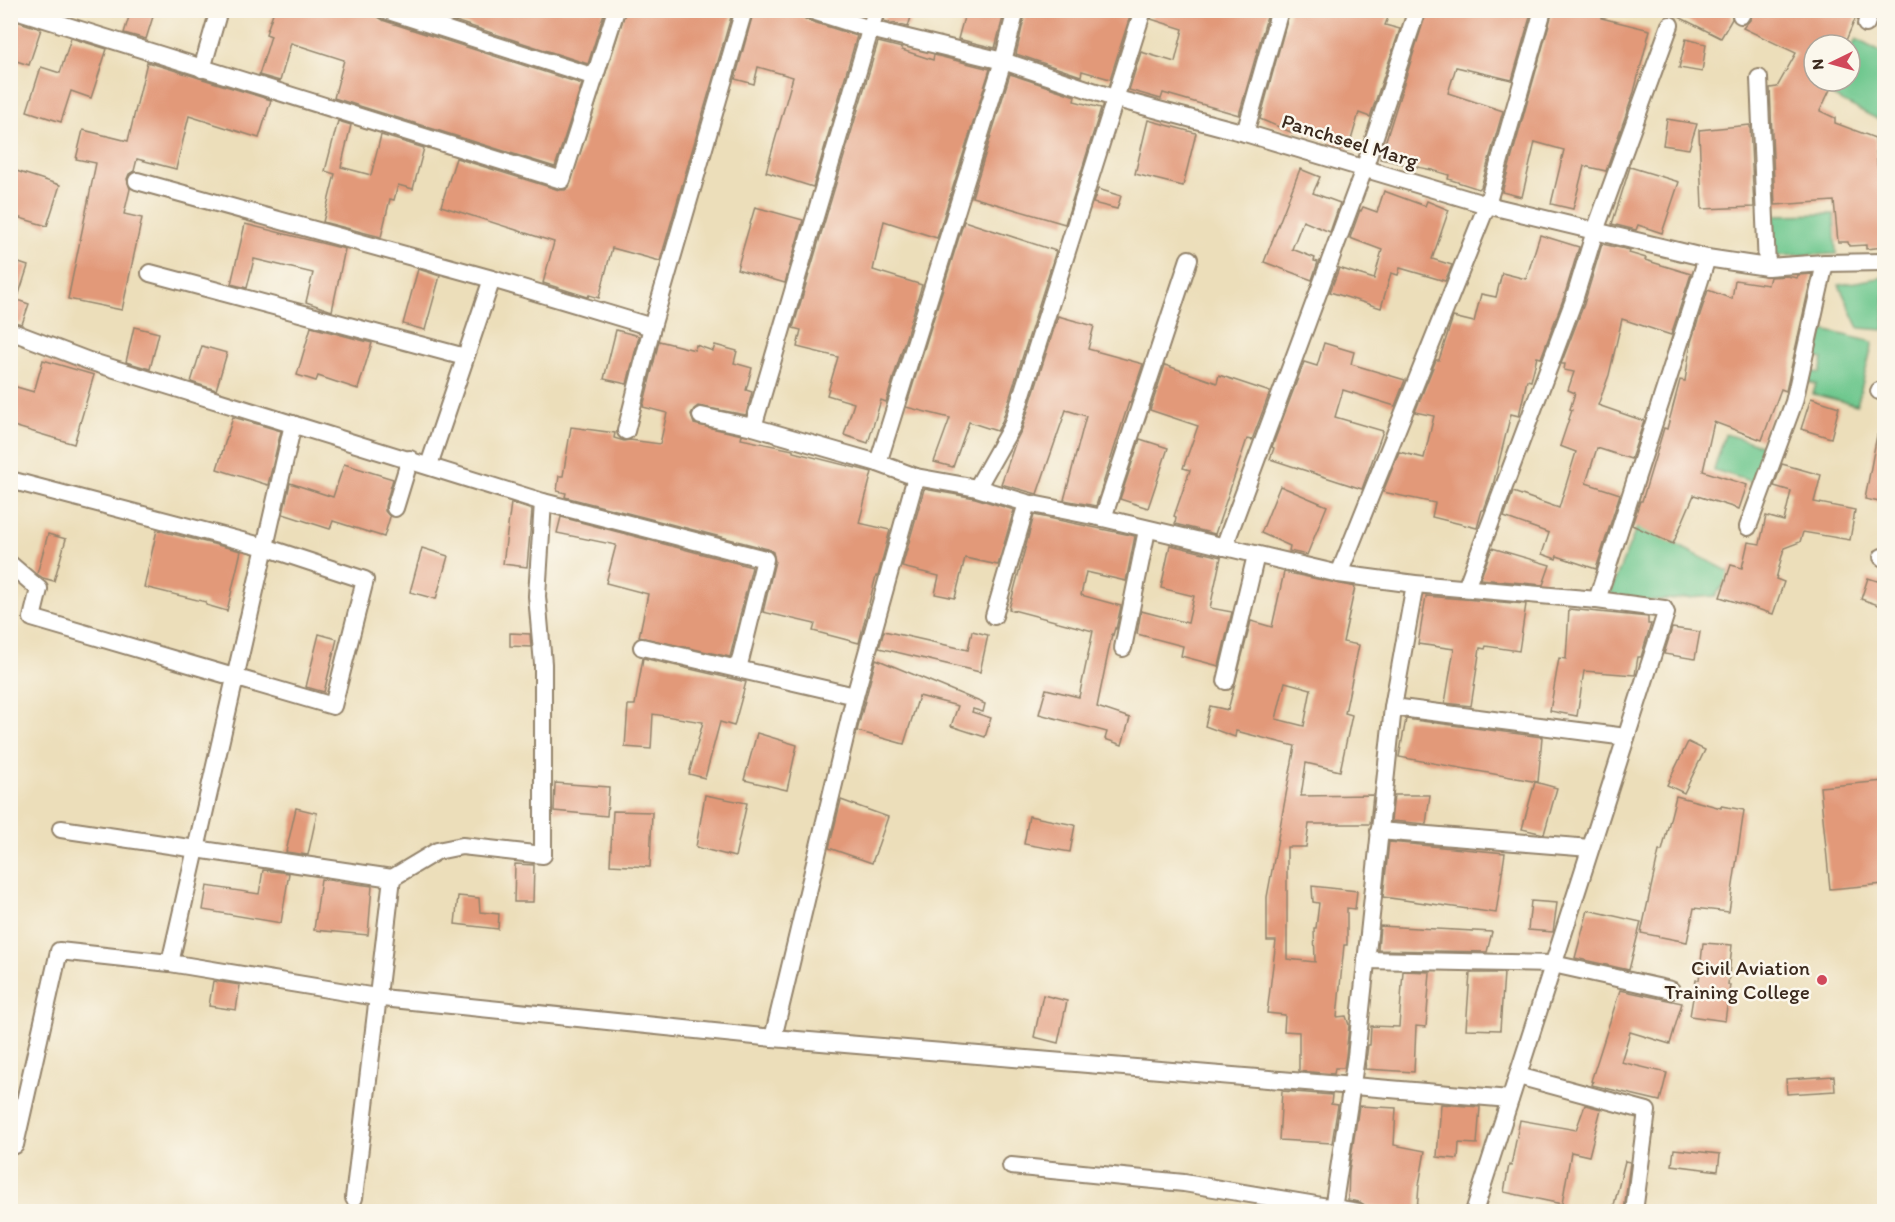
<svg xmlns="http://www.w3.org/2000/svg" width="1895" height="1222" font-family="Itim,sans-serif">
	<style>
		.green { fill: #70c88f; stroke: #567956; stroke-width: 1.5 }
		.building { fill: #e29979; fill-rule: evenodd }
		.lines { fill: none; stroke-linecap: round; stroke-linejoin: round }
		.minor-casing { stroke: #94846c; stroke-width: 20 }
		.minor { stroke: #fff; stroke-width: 16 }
		.poi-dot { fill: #d1495b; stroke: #fbf7ec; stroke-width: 2 }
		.labels { text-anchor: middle; stroke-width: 5; stroke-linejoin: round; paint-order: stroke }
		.street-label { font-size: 21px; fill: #3b2a1e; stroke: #fbf7ec }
		.poi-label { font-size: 21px; fill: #3b2a1e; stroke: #fbf7ec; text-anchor: end }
	</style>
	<rect width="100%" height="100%" fill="#fbf7ec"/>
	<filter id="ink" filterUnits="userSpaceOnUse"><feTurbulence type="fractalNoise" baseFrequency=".0167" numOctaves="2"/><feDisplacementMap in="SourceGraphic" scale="12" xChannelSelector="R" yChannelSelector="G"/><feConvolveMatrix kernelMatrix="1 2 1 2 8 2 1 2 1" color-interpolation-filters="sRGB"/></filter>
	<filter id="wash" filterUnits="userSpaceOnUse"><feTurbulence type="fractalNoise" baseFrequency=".008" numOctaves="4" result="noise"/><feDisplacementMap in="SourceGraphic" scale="24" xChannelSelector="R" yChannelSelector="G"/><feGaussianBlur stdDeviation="1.35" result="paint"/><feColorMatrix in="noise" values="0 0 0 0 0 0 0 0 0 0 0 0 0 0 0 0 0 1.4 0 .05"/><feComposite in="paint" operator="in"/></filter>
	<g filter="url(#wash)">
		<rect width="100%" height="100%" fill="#ecdeba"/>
		<g class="green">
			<polygon points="1856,39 1884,54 1884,113 1881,121 1828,94 1834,81 1850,81 1850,50"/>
			<polygon points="1834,214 1836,254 1774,256 1773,215"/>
			<polygon points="1884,277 1884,330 1859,328 1839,285"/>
			<polygon points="1823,330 1873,342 1857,405 1813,394 1816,384 1807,382 1810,371 1820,373 1823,359 1810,356 1813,342 1820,343"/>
			<polygon points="1725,434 1774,449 1763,485 1714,470"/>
			<polygon points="1638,525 1732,573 1715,596 1605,604"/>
		</g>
		<g id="blocks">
			<g class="building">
				<polygon points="131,10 155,10 146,39 124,33"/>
				<polygon points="274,10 375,10 377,17 382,20 582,84 555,167 334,98 344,60 291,43 280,81 259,75 271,36 266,34"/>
				<polygon points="421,10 605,10 588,64"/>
				<polygon points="626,10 733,10 660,261 612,248 599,298 589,295 588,297 543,283 554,242 441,206 456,158 559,190 565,190 569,187"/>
				<polygon points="754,10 800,10 802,17 807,20 857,36 813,187 766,172 793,77 758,67 754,84 735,79"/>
				<polygon points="886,10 913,10 908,27 884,21"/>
				<polygon points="966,10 1005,10 995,48 958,39"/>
				<polygon points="1026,10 1132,10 1110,79 1082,71 1081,76 1016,54"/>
				<polygon points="1153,10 1269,10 1239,115 1163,93 1161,99 1129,90 1141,52 1175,62 1183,29 1151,19"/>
				<polygon points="1290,10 1391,10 1385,25 1400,29 1370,117 1359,113 1348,150 1331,145 1332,142 1295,128 1293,133 1260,119"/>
				<polygon points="1427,10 1532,10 1512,80 1456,67 1448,93 1503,111 1481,187 1479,189 1448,179 1449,175 1432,170 1380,159"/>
				<polygon points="1553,10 1603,10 1601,18 1650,30 1634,92 1606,171 1584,166 1573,209 1551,204 1564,150 1535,142 1522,197 1502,192"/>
				<polygon points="1665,10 1731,10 1732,19 1721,38"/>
				<polygon points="1753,10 1859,10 1844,45 1814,45 1814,81 1834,81 1820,111 1835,118 1835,123 1875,138 1878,172 1882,171 1884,202 1884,247 1866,249 1866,245 1849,246 1848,242 1838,242 1834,201 1775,205 1770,88 1777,87 1796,53 1743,28 1751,19"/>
				<polygon points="10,19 41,29 29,65 10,59"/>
				<polygon points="71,38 107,49 91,98 71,91 61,122 27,111 41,67 60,73"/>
				<polygon points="1686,39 1706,44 1702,72 1679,68"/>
				<polygon points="878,42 902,48 902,50 933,60 934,55 990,69 937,238 884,221 873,270 922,285 886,402 881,400 868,443 844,435 854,403 827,395 838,357 797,347 801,330 793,328"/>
				<polygon points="147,62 271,100 259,138 189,116 176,169 137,159 134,171 129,174 127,179 130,189 124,214 142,218 122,310 68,299 96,163 76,159 83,130 128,141"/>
				<polygon points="1010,74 1075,96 1074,101 1101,108 1065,224 972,197"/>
				<polygon points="1667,119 1697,124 1689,149 1663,145"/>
				<polygon points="1148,120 1196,133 1183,186 1135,174"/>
				<polygon points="338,121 351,125 341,167 371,175 381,135 424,148 413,189 398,185 394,200 390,199 381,237 323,222 335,174 325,171"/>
				<polygon points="1750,125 1754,207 1702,209 1699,130"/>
				<polygon points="1630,167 1679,182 1662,233 1638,225 1636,230 1612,224"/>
				<polygon points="10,169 60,185 47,226 10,215"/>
				<polygon points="1300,169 1320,177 1313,193 1340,203 1330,232 1303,221 1292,249 1315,258 1314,261 1318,262 1312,280 1264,262"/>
				<polygon points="1098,189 1121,196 1117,209 1093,203"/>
				<polygon points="1384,191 1425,206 1427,201 1449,210 1432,259 1452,265 1445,281 1400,268 1398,275 1391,273 1381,308 1330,292 1339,268 1374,279 1382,250 1350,238 1360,210 1361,211 1363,207 1377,212"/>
				<polygon points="755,207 803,220 785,283 737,269"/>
				<polygon points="964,221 1056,251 1002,422 997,431 969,422 953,467 934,462 950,418 906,407"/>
				<polygon points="245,224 345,249 332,311 306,302 313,273 254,259 247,288 231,284"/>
				<polygon points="1540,235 1579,247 1564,297 1541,358 1537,357 1531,381 1527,380 1519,416 1511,414 1493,485 1484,510 1482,510 1477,528 1432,517 1435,503 1383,492 1399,452 1424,458 1434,416 1415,412 1436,360 1439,360 1453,317 1474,322 1481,294 1496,297 1502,273 1526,279"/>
				<polygon points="1602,244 1630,250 1629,253 1646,258 1645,260 1691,274 1671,335 1622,319 1609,375 1598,405 1644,421 1631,459 1597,448 1586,483 1620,494 1596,569 1557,556 1556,559 1542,554 1549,533 1504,517 1513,492 1559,508 1576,452 1560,446 1572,410 1570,409 1575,393 1568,390 1574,372 1564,370 1565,364 1561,364 1584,304"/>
				<polygon points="10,260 28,266 17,300 29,304 22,324 10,321"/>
				<polygon points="418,269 440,276 425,330 403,324"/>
				<polygon points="1812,274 1786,391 1781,389 1762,440 1714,422 1703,471 1747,485 1739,509 1694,495 1673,544 1632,525 1640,501 1642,501 1664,428 1667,429 1680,380 1685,381 1691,342 1708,290 1732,299 1735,280 1768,285 1770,277 1787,276 1797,278 1798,275"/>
				<polygon points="1058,316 1094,326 1088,349 1143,364 1130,403 1129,402 1096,506 1064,500 1086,416 1066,410 1037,494 1001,484 1016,441 1022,429"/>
				<polygon points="134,327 159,333 150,369 126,362"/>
				<polygon points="311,327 372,343 358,389 318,376 316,381 297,375"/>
				<polygon points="616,330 639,336 627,384 604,379"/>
				<polygon points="659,341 695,350 696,345 713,351 715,345 737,351 734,363 752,368 746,390 752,392 746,415 698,406 694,409 691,414 694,424 742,435 741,439 793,450 793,452 872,472 859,523 890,530 878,576 876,576 859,643 813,631 815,624 763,612 775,561 773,552 768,549 565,497 566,493 557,491 559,476 563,476 571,427 615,433 614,438 624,441 630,440 660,444 667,413 643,407"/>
				<polygon points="1324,343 1354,352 1351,364 1405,380 1395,406 1343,390 1335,417 1383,431 1362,489 1270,459 1274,448 1272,447 1304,362 1317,366"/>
				<polygon points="202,346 227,353 216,390 191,382"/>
				<polygon points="43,360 94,375 74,444 10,425 10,394 13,386 34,392"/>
				<polygon points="1165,365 1217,383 1219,375 1270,392 1252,440 1247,439 1215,534 1175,524 1176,517 1174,516 1190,470 1183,468 1198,426 1150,410"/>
				<polygon points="1811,398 1839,407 1831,438 1801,429"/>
				<polygon points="233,417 281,431 268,485 217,469"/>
				<polygon points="1877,435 1884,436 1884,503 1865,499"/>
				<polygon points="1140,439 1168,448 1148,508 1120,499"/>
				<polygon points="344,464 393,479 385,506 385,511 390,517 384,537 333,521 330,529 283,514 290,483 333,497"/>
				<polygon points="1782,464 1821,475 1814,502 1855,510 1850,540 1803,532 1800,542 1784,548 1776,579 1784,582 1773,614 1720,597 1731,565 1742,568 1748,542 1760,544 1766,516 1784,521 1791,491 1774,486"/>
				<polygon points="1280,486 1327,506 1307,555 1289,551 1290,546 1261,533"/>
				<polygon points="924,489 975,498 1014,510 998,565 965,558 955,598 935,594 939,576 902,567"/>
				<polygon points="511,503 532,510 527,567 503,564"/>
				<polygon points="1034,515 1135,536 1126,581 1086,572 1081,595 1121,606 1116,629 1115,628 1113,635 1112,634 1097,707 1130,718 1122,745 1105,739 1107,732 1039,714 1046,689 1079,697 1093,631 1009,609"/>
				<polygon points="561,517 752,567 730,657 639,637 648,594 606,583 616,545 557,533"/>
				<polygon points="157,530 241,551 227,611 206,605 206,602 144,587"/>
				<polygon points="48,534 66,539 54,581 43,578 37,574"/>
				<polygon points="1170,545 1221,557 1210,608 1232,612 1219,666 1181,656 1183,646 1137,634 1141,611 1188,623 1194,596 1161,588"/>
				<polygon points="422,548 448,556 436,599 410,592"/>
				<polygon points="1492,548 1550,565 1543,585 1480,579"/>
				<path d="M1284,572L1355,587L1343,642L1359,645L1345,713L1352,715L1340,771L1306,763L1301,796L1373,795L1370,824H1309L1306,847H1287V959L1315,962L1314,928H1316L1319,903L1313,902L1312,886L1357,891L1355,909L1347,908V945H1344L1337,1017L1346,1016L1349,1025L1346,1056L1344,1068H1335L1334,1074L1299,1071V1032L1284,1031L1285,1015L1267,1013L1276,941H1267V897L1295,746L1236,731L1235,737L1205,726L1210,706L1228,710L1251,621L1272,627ZM1285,682L1311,689L1304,726L1276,719Z"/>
				<polygon points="1868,578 1884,583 1884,607 1861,599"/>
				<polygon points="1426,596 1526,604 1519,651 1486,646 1485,649 1480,648 1471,706 1445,703 1454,649 1418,644"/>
				<polygon points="1569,609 1648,617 1648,624 1651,624 1641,657 1638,657 1635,675 1584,671 1577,716 1550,711 1559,658 1566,659"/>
				<polygon points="1672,628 1700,632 1695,659 1664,654"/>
				<polygon points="884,631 968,650 972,631 988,635 980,672 879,648"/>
				<polygon points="510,633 530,634 531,647 510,646"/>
				<polygon points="319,634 337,639 324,692 306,687"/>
				<polygon points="643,658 746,682 734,726 720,722 705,778 689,774 703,722 653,714 651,749 625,747 628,705 635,705"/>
				<polygon points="876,659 985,704 983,712 973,709 972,712 991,718 985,737 951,726 958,706 919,696 904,744 857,731"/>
				<polygon points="1406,719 1542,737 1538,782 1399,757"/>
				<polygon points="757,733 797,745 787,790 744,780"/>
				<polygon points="1688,742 1705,750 1684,793 1667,785"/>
				<polygon points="1884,781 1884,884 1830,889 1820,787"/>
				<polygon points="1535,782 1557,788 1544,834 1522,829"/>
				<polygon points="555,783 609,787 607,816 554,811"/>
				<polygon points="705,795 747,803 735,857 696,847"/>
				<polygon points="1394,795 1430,795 1426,824 1391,821"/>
				<polygon points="1676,796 1721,808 1721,806 1744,810 1729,912 1694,908 1687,942 1641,933 1659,851 1662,851"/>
				<polygon points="841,800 888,817 872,863 829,848"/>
				<polygon points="296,808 317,813 308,855 286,852"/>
				<polygon points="613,811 652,812 650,867 610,865"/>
				<polygon points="1029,816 1075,825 1070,852 1024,844"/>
				<polygon points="1389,842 1505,853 1496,913 1383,897"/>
				<polygon points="515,864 534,865 533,902 514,902"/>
				<polygon points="263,870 289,873 281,923 203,910 207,886 259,894"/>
				<polygon points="321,879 372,886 368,935 314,930"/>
				<polygon points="458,896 479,898 480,912 499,914 498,929 455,924"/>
				<polygon points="1531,901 1557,903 1553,932 1528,930"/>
				<polygon points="1588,910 1641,922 1629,970 1575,958"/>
				<polygon points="1380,926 1492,932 1487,952 1378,950"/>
				<polygon points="1703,943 1732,945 1728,985 1730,985 1725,1021 1690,1016 1696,980 1699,980"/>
				<polygon points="1403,971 1430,972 1426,1027 1416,1026 1414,1072 1365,1069 1368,1045 1370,1045 1371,1026 1399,1027"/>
				<polygon points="1470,973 1504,973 1500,1030 1466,1029"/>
				<polygon points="213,981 240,985 236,1010 209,1006"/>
				<polygon points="1620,990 1682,1003 1670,1044 1630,1032 1621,1062 1667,1073 1660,1101 1592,1085 1593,1082 1591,1081"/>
				<polygon points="1043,995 1067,1001 1058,1043 1034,1037"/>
				<polygon points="1834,1076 1835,1091 1787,1094 1786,1079"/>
				<polygon points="1282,1091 1332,1095 1331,1104 1338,1105 1332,1143 1279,1140"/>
				<polygon points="1441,1104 1480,1107 1477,1144 1459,1143 1458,1159 1437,1157"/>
				<polygon points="1585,1105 1601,1109 1589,1156 1571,1152 1562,1204 1504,1192 1509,1165 1511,1166 1520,1120 1576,1130"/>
				<polygon points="1359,1106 1396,1108 1394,1145 1425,1151 1419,1185 1417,1210 1366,1206 1360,1202 1348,1200 1349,1171"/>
				<polygon points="1674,1149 1720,1154 1718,1171 1672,1165"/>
				<polygon points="1625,1161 1630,1162 1624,1211 1613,1209"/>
			</g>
		</g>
	</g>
	<g filter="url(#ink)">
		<use href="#blocks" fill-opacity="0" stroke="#94846c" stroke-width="1.5"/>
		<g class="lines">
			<g class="minor-casing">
				<g id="minor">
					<polyline points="16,10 562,180 616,10"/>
					<polyline points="385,10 595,77"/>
					<polyline points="810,10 870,29 1003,61 1117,99 1245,133 1487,205 1707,258 1767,267 1825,263 1884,262"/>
					<polyline points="876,10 753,427 878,463 916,477 977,488 1027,503 1103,518 1339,574 1415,584 1597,600 1707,258"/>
					<polyline points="1741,15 1743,10"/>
					<polyline points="1866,24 1871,10"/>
					<polyline points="202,69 219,10"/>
					<polyline points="1759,78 1767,267"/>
					<polyline points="1245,133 1280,10"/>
					<polyline points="137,181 492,279"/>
					<polyline points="150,273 465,357"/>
					<polyline points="10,331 89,361 543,502 765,559 738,669"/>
					<polyline points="1879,391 1884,392"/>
					<polyline points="701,416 753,427"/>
					<polyline points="626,431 652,327 744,10"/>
					<polyline points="878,463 1003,61 1016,10"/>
					<polyline points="429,465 492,279 652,327"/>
					<polyline points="10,480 265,547 365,580 333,706 32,618 39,589 10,564"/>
					<polyline points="977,488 1012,426 1143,10"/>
					<polyline points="395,508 410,459"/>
					<polyline points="1103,518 1189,259"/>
					<polyline points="1748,527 1794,402 1825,263"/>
					<polyline points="1224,547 1364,169 1417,10"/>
					<polyline points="1882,557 1884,558"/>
					<polyline points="1339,574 1487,205 1543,10"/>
					<polyline points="1466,588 1574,300 1595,231 1670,25"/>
					<polyline points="994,616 1027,503"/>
					<polyline points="642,647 855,696"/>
					<polyline points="1123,648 1147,530"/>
					<polyline points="1226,681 1256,555"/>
					<polyline points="1393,707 1626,737"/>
					<polyline points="61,829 392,878 354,1198"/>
					<polyline points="1379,831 1590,848"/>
					<polyline points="392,878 437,851 462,846 543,855 543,664 537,596 543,502"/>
					<polyline points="1366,960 1553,964 1671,990"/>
					<polyline points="170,963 293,424"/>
					<polyline points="773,1038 855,696 916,477"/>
					<polyline points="1518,1076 1647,1111 1634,1212"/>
					<polyline points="15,1145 59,951 170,963 382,998 773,1038 1510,1099"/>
					<polyline points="1011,1166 1184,1183 1358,1212"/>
					<polyline points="1333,1209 1356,1057 1393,707 1415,584"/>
					<polyline points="1474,1212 1666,613 1664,609 1597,600"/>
				</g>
			</g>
			<use href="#minor" class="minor"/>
		</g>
	</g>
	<circle class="poi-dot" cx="1822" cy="980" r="6"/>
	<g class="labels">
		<g class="street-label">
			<text transform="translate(1350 141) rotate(17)" y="7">Panchseel Marg</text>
		</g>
		<g class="poi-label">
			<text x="1810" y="975">Civil Aviation<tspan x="1810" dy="24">Training College</tspan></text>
		</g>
	</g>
	<rect width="1895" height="1222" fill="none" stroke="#fbf7ec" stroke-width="36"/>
	<g transform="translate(1832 63) rotate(265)"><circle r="28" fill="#fbf7ec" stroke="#aea59a" stroke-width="1.5"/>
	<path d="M0-4.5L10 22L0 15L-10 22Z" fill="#d1495b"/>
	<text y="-9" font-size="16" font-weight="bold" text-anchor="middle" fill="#3b2a1e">N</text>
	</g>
</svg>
